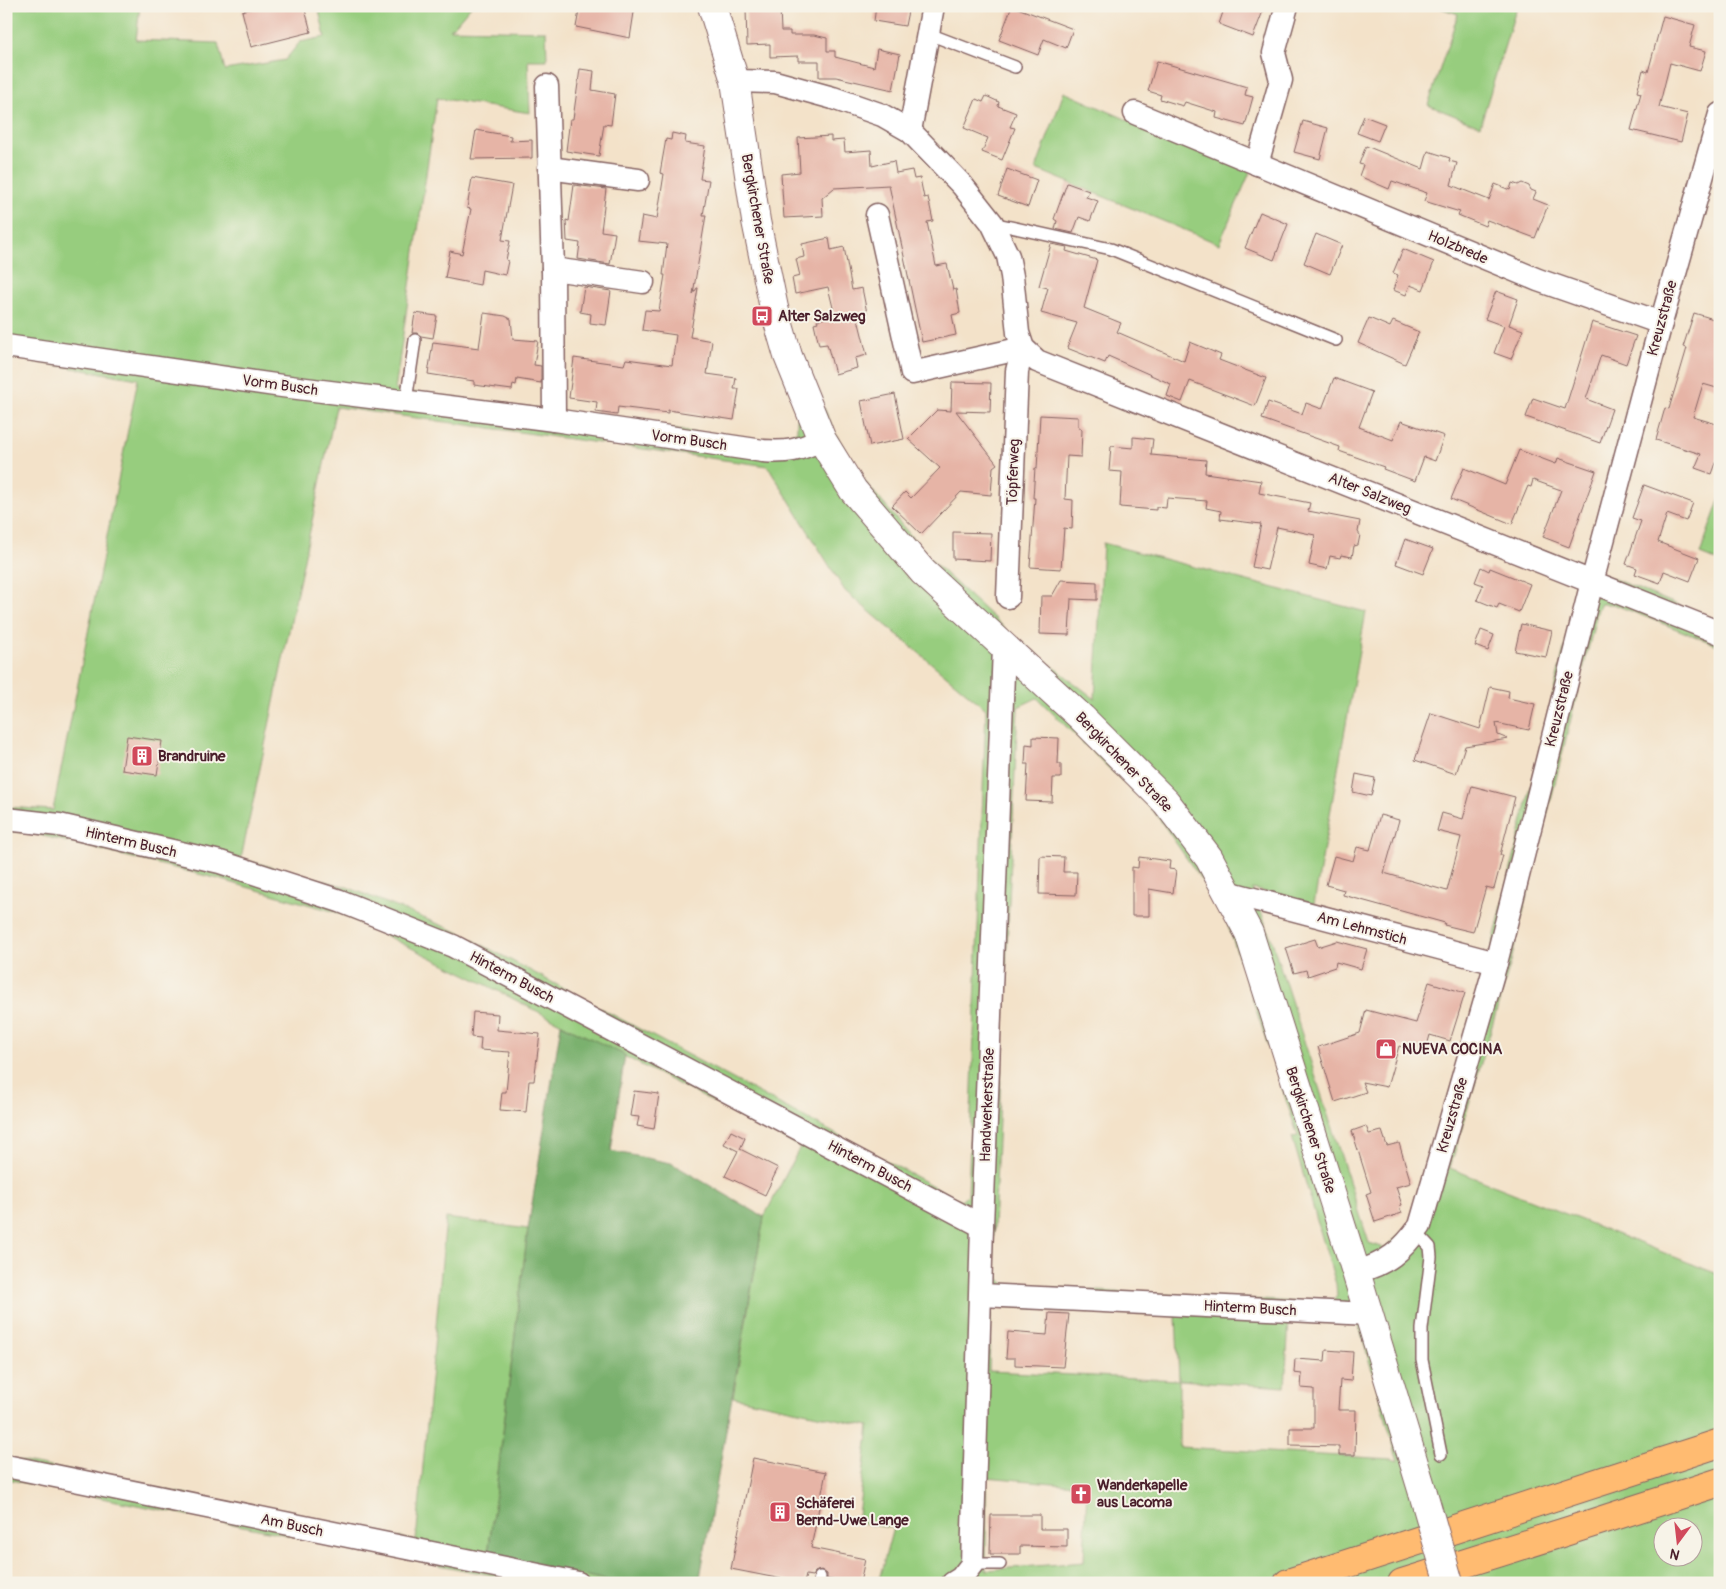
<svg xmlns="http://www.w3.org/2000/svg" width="1726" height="1589" font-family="Pangolin,sans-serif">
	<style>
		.green { fill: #97cd7e; stroke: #707654; fill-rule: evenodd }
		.forest { fill: #79b06d; stroke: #62684c }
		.building { fill: #e6b4a6 }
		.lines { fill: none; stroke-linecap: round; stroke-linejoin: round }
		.service-casing { stroke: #856362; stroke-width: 14 }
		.minor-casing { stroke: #856362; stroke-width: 25 }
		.tertiary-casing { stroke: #856362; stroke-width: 30 }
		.motorway-casing { stroke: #856362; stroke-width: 30 }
		.service { stroke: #fff; stroke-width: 11 }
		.minor { stroke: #fff; stroke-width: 22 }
		.tertiary { stroke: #fff; stroke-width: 28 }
		.motorway { stroke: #ffbb71; stroke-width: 28 }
		.tertiary-bridge-casing { stroke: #856362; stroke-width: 30; stroke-linecap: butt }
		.tertiary-bridge { stroke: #fff; stroke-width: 28 }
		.labels { text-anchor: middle; stroke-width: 4; stroke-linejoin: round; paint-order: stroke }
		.street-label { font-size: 15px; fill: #4a1f2b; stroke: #f7f3e8 }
		.poi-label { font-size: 15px; font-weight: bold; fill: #4a1f2b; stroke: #f7f3e8; text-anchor: start }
	</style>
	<rect width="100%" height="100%" fill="#f7f3e8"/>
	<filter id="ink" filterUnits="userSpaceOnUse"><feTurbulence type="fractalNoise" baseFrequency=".02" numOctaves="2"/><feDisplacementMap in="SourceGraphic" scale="10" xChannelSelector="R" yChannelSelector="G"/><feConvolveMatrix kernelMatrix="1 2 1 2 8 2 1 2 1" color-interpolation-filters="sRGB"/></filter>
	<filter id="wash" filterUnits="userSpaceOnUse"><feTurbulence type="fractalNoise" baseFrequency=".0096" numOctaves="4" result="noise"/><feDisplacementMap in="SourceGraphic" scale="20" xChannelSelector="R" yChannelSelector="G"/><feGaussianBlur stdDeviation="1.12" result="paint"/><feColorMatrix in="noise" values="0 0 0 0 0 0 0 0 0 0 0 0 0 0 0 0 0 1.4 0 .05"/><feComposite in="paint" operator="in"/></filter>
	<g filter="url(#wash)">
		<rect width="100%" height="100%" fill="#f3e2c9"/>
		<g class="green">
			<path d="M6,6H140L136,40L218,43L225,70L285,60L300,42L325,37L318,6H471L455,25L449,29L546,31L547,60H528L530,113L437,98L395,390L774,444L786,440L797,431V416L824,408L835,433L860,476L934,563L1010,633L1095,699L1103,543L1366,612L1314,904L1252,889L1271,938L1369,1243L1385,1248L1414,1222L1489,960L1584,567L1720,622V646L1613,604H1601L1598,609L1510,965L1450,1168L1720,1275V1583H878L893,1528L857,1523L869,1426L733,1397L764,1217L800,1147L469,976L339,913L215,878L27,832L6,831V807L53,810L138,379L6,357ZM336,407L768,466L845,591L986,709L968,1195L961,1201L458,932L347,887L241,859ZM1037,698L1156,814L1205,885L1227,922L1298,1136L1292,1137L1336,1284L1337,1296L1332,1304L1007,1286L992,1271L1018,707ZM991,1306L1176,1315L1179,1380L989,1371ZM1289,1320L1358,1322L1398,1461L1392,1459L1179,1447V1380L1285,1387ZM986,1477L1087,1486L1084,1562L986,1570ZM1664,1526H1694V1556H1664Z"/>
			<polygon points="1435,6 1517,6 1480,126 1428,105 1458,14"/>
			<polygon points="1064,92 1130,121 1251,170 1219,244 1036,169"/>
			<polygon points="1720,498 1720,562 1700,554"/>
			<polygon points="446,1218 528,1229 488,1555 620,1583 530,1583 6,1479 6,1458 416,1541"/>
		</g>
		<polygon class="forest" points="561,1024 625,1055 611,1151 671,1163 764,1217 699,1583 620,1583 488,1555 528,1229"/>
		<g id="blocks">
			<g class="building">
				<polygon points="260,6 304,6 311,32 251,47 242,11"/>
				<polygon points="580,6 635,6 630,38 576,27"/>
				<polygon points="876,6 909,6 905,26 874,21"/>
				<polygon points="1012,6 1073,29 1066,48 1044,39 1038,55 999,40"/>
				<polygon points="1225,6 1250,6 1263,11 1253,37 1219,24"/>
				<polygon points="780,8 781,31 790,31 790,35 814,35 827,38 827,51 835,51 835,57 874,67 877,49 900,54 893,90 836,77 819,77 819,61 798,61 798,56 770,57 770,44 747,45 746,9"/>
				<polygon points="1663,16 1695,25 1689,47 1706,51 1700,71 1670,63 1659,107 1688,114 1681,142 1631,130 1641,93 1637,92 1643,70 1648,72"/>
				<polygon points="1157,61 1247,87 1245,95 1253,97 1245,126 1216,118 1217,112 1185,102 1183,106 1160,99 1161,95 1148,91"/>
				<polygon points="580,69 594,71 592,90 615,94 611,125 604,124 599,156 566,151 570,119 573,119"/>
				<polygon points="986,96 999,102 998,106 1016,113 1010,127 1015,128 1002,160 982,152 988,138 964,128 976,99 983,102"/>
				<polygon points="1364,116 1385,124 1378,141 1357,133"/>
				<polygon points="1303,121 1328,128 1320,159 1294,152"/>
				<polygon points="476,130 511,136 510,141 532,140 532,158 471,159"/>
				<polygon points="672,133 686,136 685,143 705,146 700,179 709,180 703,215 706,215 693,294 697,288 698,288 690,337 712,341 707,374 736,378 734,389 739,389 734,420 668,410 668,413 618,407 617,415 596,412 597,402 569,398 574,358 624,365 626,359 672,365 676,335 642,330 645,310 659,311 665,275 663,275 667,244 638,241 642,216 657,219 664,174 660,173 666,139 671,140"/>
				<polygon points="831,136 831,141 844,140 845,152 871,150 872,166 894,161 896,173 912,170 914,179 920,178 924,198 928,197 933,221 927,222 936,266 947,264 953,290 956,289 960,313 952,315 956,335 922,342 889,185 834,188 822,198 823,216 784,218 781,174 800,172 798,138"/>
				<polygon points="1366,146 1423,169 1428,151 1450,158 1449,161 1457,163 1451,185 1489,200 1495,184 1510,190 1512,183 1518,185 1522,183 1529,186 1531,190 1536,192 1533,199 1548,205 1535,238 1487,220 1485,226 1458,215 1460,212 1424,201 1427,193 1392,181 1389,189 1359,176 1363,165 1359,164"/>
				<polygon points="1007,169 1037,180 1028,207 998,196"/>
				<polygon points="472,178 512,185 502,240 510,241 506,260 508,261 505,275 482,270 480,285 445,278 450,251 462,254 471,209 467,208"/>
				<polygon points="1067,183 1089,191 1086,197 1098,201 1090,221 1079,217 1073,233 1055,229 1057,221 1054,219"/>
				<polygon points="574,185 606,189 601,231 615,233 610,264 578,259 580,243 567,241 566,220 569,221"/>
				<polygon points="1260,212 1288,224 1274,260 1245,248"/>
				<polygon points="1316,234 1342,245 1330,274 1304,263"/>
				<polygon points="829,238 831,250 844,247 852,290 862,288 867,313 857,315 867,355 855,358 857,368 835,374 827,344 819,345 814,323 818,322 817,320 835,316 828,287 795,294 792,278 800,276 796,259 804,257 802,244"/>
				<polygon points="1051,244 1067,247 1066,251 1097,260 1084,308 1121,323 1117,332 1184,361 1190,342 1221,355 1219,360 1266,378 1255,406 1190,381 1182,402 1167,396 1171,384 1108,356 1105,363 1067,348 1077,323 1041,313 1048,288 1039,286"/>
				<polygon points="1403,249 1434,262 1423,290 1410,285 1406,295 1393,290 1398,275 1393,273"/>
				<polygon points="584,287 611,291 606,325 590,323 591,314 580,312"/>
				<polygon points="1496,291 1518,299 1509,325 1523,330 1511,359 1494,353 1504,326 1485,319"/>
				<polygon points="415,313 437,316 433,338 421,336 417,333 412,333"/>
				<polygon points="484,313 505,316 511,319 513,339 538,341 534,365 541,366 541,383 517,379 516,385 513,384 512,390 474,385 474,381 428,374 433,342 479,348"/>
				<polygon points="1694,313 1720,321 1720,389 1703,384 1693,417 1720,425 1720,452 1712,474 1695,468 1701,454 1656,440 1665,408 1669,409 1687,348 1683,347"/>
				<polygon points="1369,318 1390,327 1393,321 1419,332 1405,364 1358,343"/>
				<polygon points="1592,322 1636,336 1626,364 1601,355 1586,399 1612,409 1600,443 1526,417 1533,398 1565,409"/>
				<polygon points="1334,378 1372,392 1359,427 1393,440 1401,421 1444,436 1435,461 1424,457 1415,481 1383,469 1384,467 1339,451 1340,447 1262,419 1268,402 1302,414 1306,403 1322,409"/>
				<polygon points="952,382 991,383 990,412 956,411 997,464 993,467 991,495 961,492 921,534 892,506 905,492 911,498 940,468 908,439 937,410 951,411"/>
				<polygon points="895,394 904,439 870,446 861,401"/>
				<polygon points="1040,415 1078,417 1078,426 1082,429 1081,457 1067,456 1065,499 1073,500 1072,529 1064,528 1061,569 1030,567 1035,498 1033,498 1035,468 1037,469"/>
				<polygon points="1133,437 1153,439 1151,455 1206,460 1205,473 1261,481 1259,493 1310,503 1308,511 1360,521 1358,532 1360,535 1358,545 1354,546 1352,557 1341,555 1340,558 1330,556 1327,569 1309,565 1315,535 1277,527 1267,570 1252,567 1261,524 1220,519 1221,511 1206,508 1207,501 1167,498 1166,508 1156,507 1156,510 1120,507 1122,472 1109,471 1111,446 1133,448"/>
				<polygon points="1519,450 1556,464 1558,458 1596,471 1569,547 1543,537 1561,490 1533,480 1531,487 1528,486 1512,524 1451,499 1464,468 1505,485"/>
				<polygon points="1644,485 1693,503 1686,521 1667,514 1658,542 1699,558 1690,581 1664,571 1660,583 1635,574 1637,568 1626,564 1641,521 1632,518"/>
				<polygon points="953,532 991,533 990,561 953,559"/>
				<polygon points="1405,539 1433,549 1423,574 1396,564"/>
				<polygon points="1481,567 1489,571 1490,568 1530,584 1519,612 1499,604 1497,608 1477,600 1483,585 1475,582"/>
				<polygon points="1061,580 1097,582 1097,600 1071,599 1069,635 1040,634 1041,596 1052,596"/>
				<polygon points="1521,624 1552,631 1546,657 1515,651"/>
				<polygon points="1481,630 1494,635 1488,651 1475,646"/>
				<polygon points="1490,687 1509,691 1508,698 1535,704 1529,730 1496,723 1498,735 1508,739 1465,746 1456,774 1415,760 1431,713 1480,729"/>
				<polygon points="127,736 162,741 157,775 122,770"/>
				<polygon points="1033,737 1059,738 1058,764 1061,764 1061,778 1053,778 1052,802 1026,801 1028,764 1025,764 1026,744 1033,745"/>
				<polygon points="1356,774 1375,778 1371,796 1353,792"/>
				<polygon points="1472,786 1515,797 1500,855 1503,855 1494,889 1486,887 1473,932 1444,925 1445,923 1343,895 1344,890 1326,885 1334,856 1353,861 1357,847 1370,850 1380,815 1399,820 1384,873 1447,891 1461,837 1437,831 1442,813 1463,819"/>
				<polygon points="1040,856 1064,857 1063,872 1077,872 1076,895 1039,894"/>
				<polygon points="1139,857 1170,861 1169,869 1176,870 1173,893 1149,889 1149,916 1132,916 1132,867 1138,868"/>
				<polygon points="1315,939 1318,947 1337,941 1367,949 1361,969 1336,962 1335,967 1308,976 1306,970 1294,973 1286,948"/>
				<polygon points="1429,982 1465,993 1450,1041 1430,1035 1425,1053 1399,1046 1387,1087 1362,1082 1366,1092 1335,1102 1318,1047 1360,1033 1366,1010 1416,1023"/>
				<polygon points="473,1012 498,1014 497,1030 540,1034 534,1081 529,1081 526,1112 500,1110 502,1092 506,1092 510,1052 480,1050 481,1038 471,1037"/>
				<polygon points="634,1091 659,1094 654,1129 637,1126 639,1117 630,1116"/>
				<polygon points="1366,1126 1369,1134 1382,1131 1387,1146 1399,1143 1411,1183 1396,1187 1402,1205 1399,1206 1402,1213 1375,1222 1366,1194 1371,1192 1352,1131"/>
				<polygon points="731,1131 745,1138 740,1149 778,1168 765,1195 725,1176 738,1151 724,1144"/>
				<polygon points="1049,1313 1069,1314 1063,1367 1015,1365 1015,1358 1006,1358 1008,1332 1047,1335"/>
				<polygon points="1326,1350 1353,1352 1351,1381 1340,1380 1338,1410 1356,1410 1355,1455 1339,1455 1339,1446 1290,1445 1290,1428 1314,1428 1314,1389 1301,1388 1302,1374 1294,1373 1295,1359 1325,1361"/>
				<polygon points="753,1458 826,1472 811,1548 865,1559 860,1583 844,1583 827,1579 827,1574 821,1570 815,1572 812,1576 806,1575 804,1583 802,1583 731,1569"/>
				<polygon points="991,1515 1040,1515 1040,1529 1067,1529 1067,1547 1020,1546 1020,1554 990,1554"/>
			</g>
		</g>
	</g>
	<g filter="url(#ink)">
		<use href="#blocks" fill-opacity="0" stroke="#856362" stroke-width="1"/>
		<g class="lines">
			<g class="service-casing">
				<g id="service">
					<polyline points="929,34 1015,67"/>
					<polyline points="992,223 1111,249 1336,340"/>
					<polyline points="406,401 415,340"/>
					<polyline points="1416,1232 1430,1247 1431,1257 1422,1329 1422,1360 1441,1454"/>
					<polyline points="972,1564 1000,1564"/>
					<polyline points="819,1583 820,1577"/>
				</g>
			</g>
			<g class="minor-casing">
				<g id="minor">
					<polyline points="735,81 775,82 833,98 882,115 910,131 962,185 992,223 1008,256 1012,276 1018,333 1023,348 1037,361 1720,633"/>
					<polyline points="547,86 553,269 554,420"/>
					<polyline points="1135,113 1538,280 1661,323"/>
					<polyline points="910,131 933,6"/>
					<polyline points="1257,164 1281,80 1274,53 1287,6"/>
					<polyline points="549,168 638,180"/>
					<polyline points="877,215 912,373 1023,348 1017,371 1008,597"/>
					<polyline points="553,269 643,282"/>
					<path d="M6,346L282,386L554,420L763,451C789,453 798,450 822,440"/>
					<polyline points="6,819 59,825 220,862 340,901 453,946 982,1226"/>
					<polyline points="1227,892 1496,963"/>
					<path d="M1356,1272C1387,1264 1402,1251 1420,1226L1496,963L1592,582L1661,323L1720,114"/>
					<polyline points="981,1295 1369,1314"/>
					<polyline points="6,1466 578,1583"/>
					<polyline points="953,1583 961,1578 972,1564 982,1226 1004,647"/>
				</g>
			</g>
			<g class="tertiary-casing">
				<polyline id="tertiary" points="712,6 735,81 756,221 774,308 788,356 822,440 853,490 923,572 1082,718 1166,802 1209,858 1249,933 1356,1272 1423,1493"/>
			</g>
			<g class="motorway-casing">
				<g id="motorway">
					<polyline points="1288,1583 1720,1443"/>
					<polyline points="1402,1583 1568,1531 1720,1482"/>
				</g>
			</g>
			<use href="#service" class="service"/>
			<use href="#minor" class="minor"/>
			<use href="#tertiary" class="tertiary"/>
			<use href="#motorway" class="motorway"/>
			<g class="tertiary-bridge-casing">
				<polyline id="tertiary-bridge" points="1423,1493 1449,1583"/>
			</g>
			<use href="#tertiary-bridge" class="tertiary-bridge"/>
		</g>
	</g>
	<defs>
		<g id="bus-square" transform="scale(1.125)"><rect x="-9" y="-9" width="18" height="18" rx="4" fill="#d1495b" stroke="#f7f3e8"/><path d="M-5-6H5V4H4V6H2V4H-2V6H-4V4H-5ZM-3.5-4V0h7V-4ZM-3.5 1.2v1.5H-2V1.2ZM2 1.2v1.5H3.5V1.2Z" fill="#fff"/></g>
		<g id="building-square" transform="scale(1.125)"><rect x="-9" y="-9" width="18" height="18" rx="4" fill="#d1495b" stroke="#f7f3e8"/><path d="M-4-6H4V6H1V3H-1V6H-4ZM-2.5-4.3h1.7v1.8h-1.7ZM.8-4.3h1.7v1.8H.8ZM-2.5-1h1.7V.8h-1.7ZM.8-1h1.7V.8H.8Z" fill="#fff"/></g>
		<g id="shop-square" transform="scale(1.125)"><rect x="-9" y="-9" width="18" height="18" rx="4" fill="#d1495b" stroke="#f7f3e8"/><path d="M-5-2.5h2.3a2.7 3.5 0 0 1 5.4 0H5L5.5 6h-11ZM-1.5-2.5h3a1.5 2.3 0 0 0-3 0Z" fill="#fff"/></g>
		<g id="church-square" transform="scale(1.125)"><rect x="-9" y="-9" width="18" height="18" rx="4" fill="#d1495b" stroke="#f7f3e8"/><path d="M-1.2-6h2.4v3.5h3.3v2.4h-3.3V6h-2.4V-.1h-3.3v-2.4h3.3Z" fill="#fff"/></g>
	</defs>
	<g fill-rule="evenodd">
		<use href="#bus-square" x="762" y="316"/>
		<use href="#building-square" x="142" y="756"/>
		<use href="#shop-square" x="1386" y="1049"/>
		<use href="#church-square" x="1081" y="1494"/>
		<use href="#building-square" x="780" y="1512"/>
	</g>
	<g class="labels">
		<g class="street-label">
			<text transform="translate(758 219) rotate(80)" y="5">Bergkirchener Straße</text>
			<text transform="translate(1458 247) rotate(23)" y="5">Holzbrede</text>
			<text transform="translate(1662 318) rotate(-75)" y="5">Kreuzstraße</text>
			<text transform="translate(280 385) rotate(8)" y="5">Vorm Busch</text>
			<text transform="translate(689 440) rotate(8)" y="5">Vorm Busch</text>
			<text transform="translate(1013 472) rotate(-88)" y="5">Töpferweg</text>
			<text transform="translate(1370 493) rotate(22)" y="5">Alter Salzweg</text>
			<text transform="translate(1559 709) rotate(-76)" y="5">Kreuzstraße</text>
			<text transform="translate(1124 762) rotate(46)" y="5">Bergkirchener Straße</text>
			<text transform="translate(131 842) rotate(13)" y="5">Hinterm Busch</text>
			<text transform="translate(1362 928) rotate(15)" y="5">Am Lehmstich</text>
			<text transform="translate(512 977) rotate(28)" y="5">Hinterm Busch</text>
			<text transform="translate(987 1105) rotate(-88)" y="5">Handwerkerstraße</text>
			<text transform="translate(1452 1115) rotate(-74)" y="5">Kreuzstraße</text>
			<text transform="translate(1311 1130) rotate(72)" y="5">Bergkirchener Straße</text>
			<text transform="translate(870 1166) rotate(28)" y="5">Hinterm Busch</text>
			<text transform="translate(1250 1308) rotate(3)" y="5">Hinterm Busch</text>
			<text transform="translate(292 1525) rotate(12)" y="5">Am Busch</text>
		</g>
		<g class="poi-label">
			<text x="778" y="321">Alter Salzweg</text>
			<text x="158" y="761">Brandruine</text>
			<text x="1402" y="1054">NUEVA COCINA</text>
			<text x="1097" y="1490">Wanderkapelle<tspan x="1097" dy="17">aus Lacoma</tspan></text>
			<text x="796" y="1508">Schäferei<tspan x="796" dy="17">Bernd-Uwe Lange</tspan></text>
		</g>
	</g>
	<rect width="1726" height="1589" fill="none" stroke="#f7f3e8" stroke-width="25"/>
	<g transform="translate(1678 1542) rotate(195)"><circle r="24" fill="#f7f3e8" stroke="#b29e9c"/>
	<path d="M0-4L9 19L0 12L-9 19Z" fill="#d1495b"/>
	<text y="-8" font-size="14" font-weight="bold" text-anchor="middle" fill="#4a1f2b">N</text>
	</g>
</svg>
